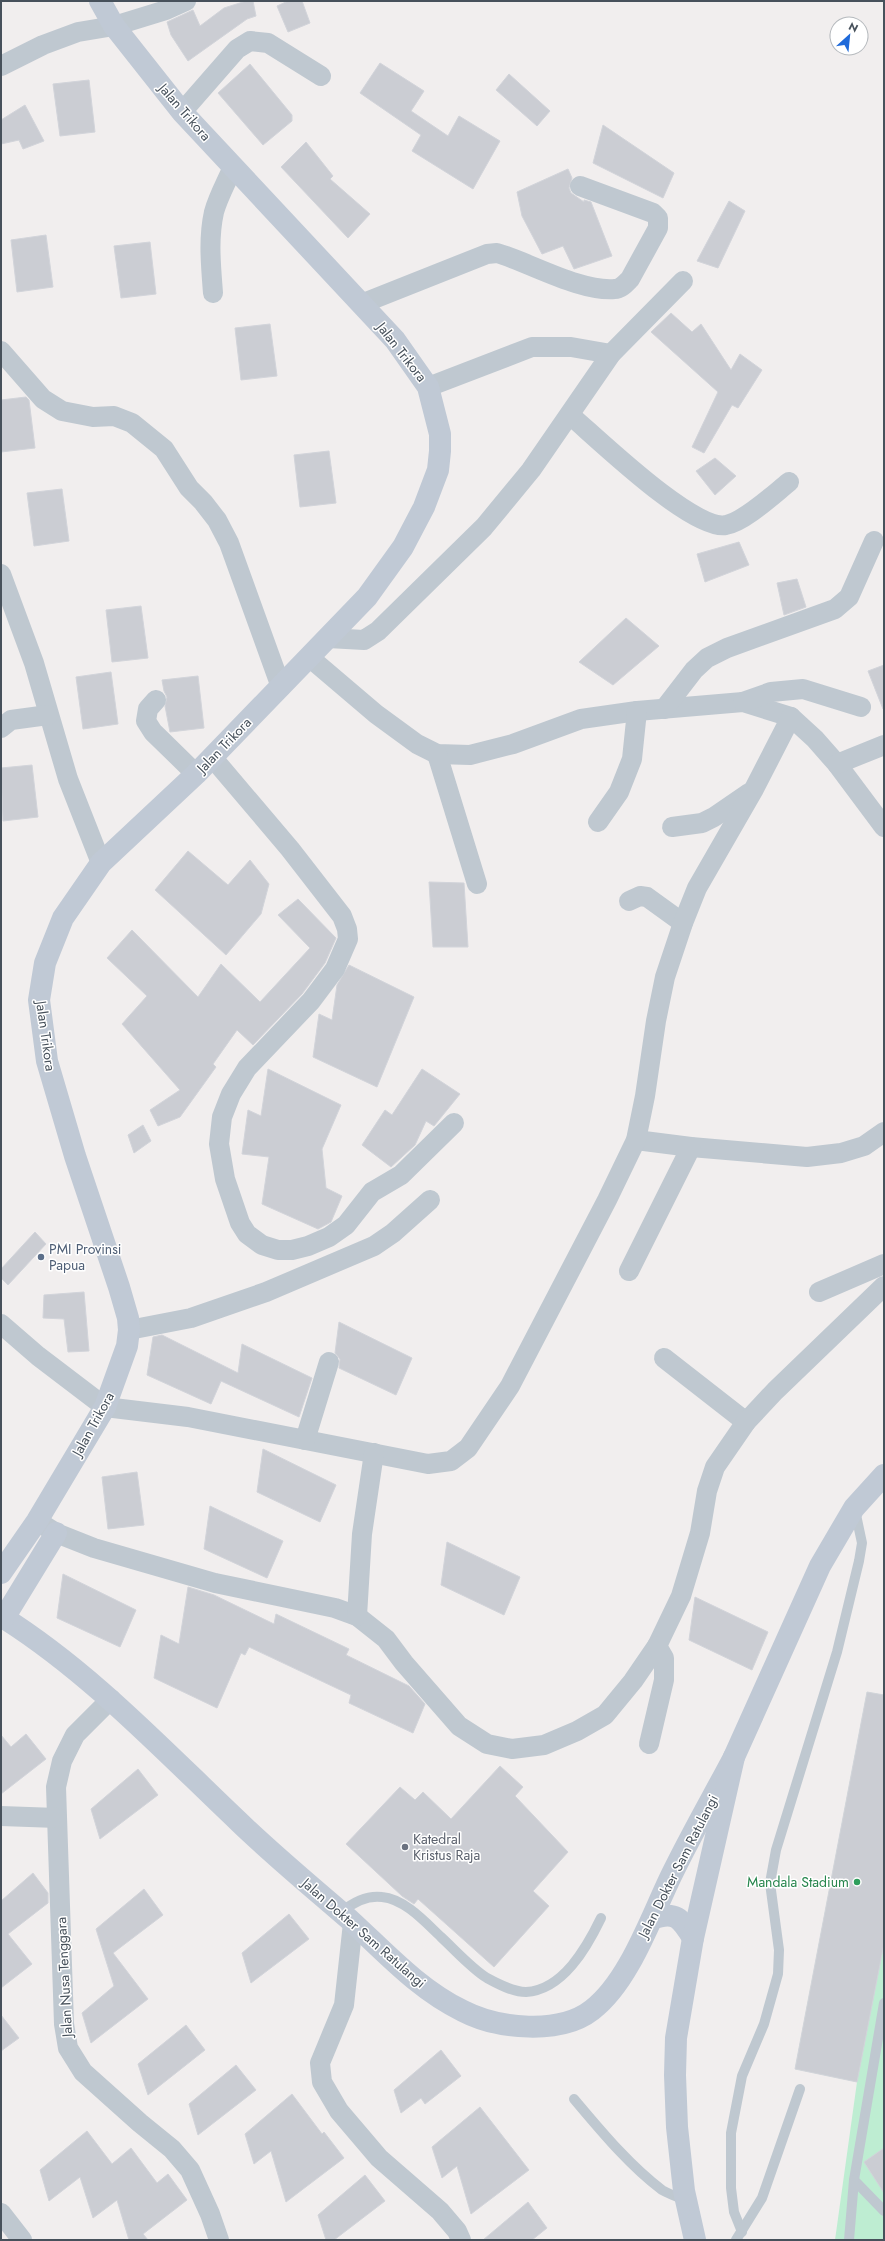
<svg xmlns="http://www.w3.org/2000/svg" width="885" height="2241" font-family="Jost,sans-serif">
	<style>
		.green { fill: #beedd2 }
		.building { fill: #cbcdd3; stroke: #d2d4da }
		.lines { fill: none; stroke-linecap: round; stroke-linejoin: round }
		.lane { stroke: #bfc8d0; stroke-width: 10 }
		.street { stroke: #bfc8d0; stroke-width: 20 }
		.secondary { stroke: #c0c9d5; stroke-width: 22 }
		.service-dot { fill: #5c6f8a; stroke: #fff; stroke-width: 1.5 }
		.worship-dot { fill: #6b7280; stroke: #fff; stroke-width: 1.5 }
		.leisure-dot { fill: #2e9e5b; stroke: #fff; stroke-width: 1.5 }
		.labels { text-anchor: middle; stroke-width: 3; stroke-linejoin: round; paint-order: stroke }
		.street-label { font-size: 14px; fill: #47515b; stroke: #fff }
		.service-label { font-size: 14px; fill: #4e5e75; stroke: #fff; text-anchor: start }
		.worship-label { font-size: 14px; fill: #5b616d; stroke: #fff; text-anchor: start }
		.leisure-label { font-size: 14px; fill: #27864d; stroke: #fff; text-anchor: end }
	</style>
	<rect width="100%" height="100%" fill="#f1eeee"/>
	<polygon class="green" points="867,1692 884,1695 884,2240 835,2240 857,2082 795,2069"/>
	<g class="building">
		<polygon points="246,1 253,1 256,16 247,19 188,61 171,35 167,22 193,10 200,26 224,8"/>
		<polygon points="288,1 302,1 310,23 288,32 277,6"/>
		<polygon points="380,63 424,91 411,111 448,136 459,116 500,141 473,189 412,151 421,135 360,93"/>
		<polygon points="250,64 292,115 292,121 263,145 218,93"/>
		<polygon points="509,74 550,111 537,126 496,90"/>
		<polygon points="89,80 95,132 60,136 53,84"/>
		<polygon points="25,105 44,141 23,149 19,140 1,144 1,120"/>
		<polygon points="603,125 674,173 663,198 593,163"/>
		<polygon points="306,142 333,176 330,179 370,214 348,238 281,167"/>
		<polygon points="568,169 572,178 569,188 571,193 584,202 584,200 591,202 612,256 574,269 563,246 542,254 522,216 517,192"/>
		<polygon points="729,201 745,211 718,268 697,261"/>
		<polygon points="46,235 53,287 17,292 11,240"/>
		<polygon points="150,242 156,294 121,298 114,246"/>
		<polygon points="671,313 692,332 701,324 731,370 740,354 762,370 738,408 732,405 704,453 692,447 718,392 651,332"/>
		<polygon points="270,324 277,376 241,380 235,328"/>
		<polygon points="26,397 29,400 35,448 1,452 1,400"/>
		<polygon points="329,451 336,503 300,507 294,455"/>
		<polygon points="715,458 736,476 715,495 696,471"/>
		<polygon points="62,489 69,541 34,546 27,493"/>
		<polygon points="739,542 749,565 705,582 697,554"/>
		<polygon points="797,579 806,607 784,615 777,583"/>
		<polygon points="141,606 148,658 112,662 106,610"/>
		<polygon points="626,618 659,646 613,685 579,662"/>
		<polygon points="884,665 884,709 883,709 868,671"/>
		<polygon points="111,672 118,724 83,729 76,677"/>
		<polygon points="198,676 204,728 170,732 165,706 167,697 164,691 162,680"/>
		<polygon points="32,765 38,817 3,821 1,768"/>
		<polygon points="188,851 228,885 250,860 269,884 261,914 226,955 155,890"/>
		<polygon points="429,882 464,883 468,947 433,947"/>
		<polygon points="298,899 336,938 325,963 302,994 253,1045 237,1030 213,1064 216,1067 180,1117 158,1126 150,1110 180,1090 122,1024 147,996 107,958 132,930 198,997 221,964 260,1002 310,948 278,915"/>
		<polygon points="349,965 414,997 377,1087 313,1057 319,1014 332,1020 337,985"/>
		<polygon points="268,1069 341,1105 322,1149 326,1188 342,1196 331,1222 318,1229 262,1204 269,1157 242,1154 248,1110 261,1116"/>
		<polygon points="422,1069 460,1094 434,1126 426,1121 415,1145 391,1167 362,1145 385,1110 392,1115"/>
		<polygon points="143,1125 151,1141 134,1153 128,1135"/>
		<polygon points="35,1232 46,1244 8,1285 1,1278 1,1269"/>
		<polygon points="84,1292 89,1351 68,1352 64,1319 43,1318 44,1295"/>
		<polygon points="339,1322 412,1358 396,1395 339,1368 340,1359 335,1353"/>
		<polygon points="162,1335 238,1373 242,1344 312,1378 299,1417 221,1381 211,1404 147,1375 153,1337"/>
		<polygon points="263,1449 336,1485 320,1522 257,1492"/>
		<polygon points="137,1472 144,1525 108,1529 102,1477"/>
		<polygon points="210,1506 283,1541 267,1578 204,1549"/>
		<polygon points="447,1542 520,1577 504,1615 441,1585"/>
		<polygon points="63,1574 136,1610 120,1647 57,1618"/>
		<polygon points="188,1587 214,1595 274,1624 276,1614 349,1649 346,1655 409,1686 425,1704 413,1733 349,1703 351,1695 249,1647 245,1655 241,1653 217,1708 154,1678 161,1635 179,1644"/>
		<polygon points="695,1597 768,1632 752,1670 689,1640"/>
		<polygon points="867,1692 884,1695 884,1944 857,2082 795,2069"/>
		<polygon points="26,1734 46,1759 1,1794 1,1735 11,1747"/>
		<polygon points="500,1766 523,1787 515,1796 568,1852 533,1891 549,1906 494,1967 418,1899 414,1904 402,1896 346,1844 400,1787 415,1800 423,1792 451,1819"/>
		<polygon points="138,1769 158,1795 100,1839 91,1809"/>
		<polygon points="33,1873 48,1893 48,1903 8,1934 32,1964 1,1988 1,1901"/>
		<polygon points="144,1889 163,1915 113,1953 148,1999 91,2043 82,2013 114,1986 96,1929"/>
		<polygon points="289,1914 309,1939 251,1983 242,1953"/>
		<polygon points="1,2015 19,2038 1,2051"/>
		<polygon points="186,2025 205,2050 148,2095 138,2064"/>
		<polygon points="441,2050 461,2076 425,2104 421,2098 401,2113 394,2090"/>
		<polygon points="236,2065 256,2090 198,2135 189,2104"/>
		<polygon points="292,2094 322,2134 324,2132 344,2158 286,2202 271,2151 254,2164 245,2134"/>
		<polygon points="480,2107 529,2170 471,2214 457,2166 442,2178 432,2147"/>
		<polygon points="87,2131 112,2164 131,2148 157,2183 168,2174 187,2200 143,2234 148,2240 129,2240 117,2200 93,2218 80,2177 49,2201 40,2170"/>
		<polygon points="884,2148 884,2193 864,2162"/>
		<polygon points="365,2175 385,2201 334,2240 326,2240 318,2215"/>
		<polygon points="528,2202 547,2228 532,2240 483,2240"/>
	</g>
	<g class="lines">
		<g class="lane">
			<path d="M341,1912C353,1903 366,1895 382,1897C405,1899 426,1923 441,1937C454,1949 472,1969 487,1978C498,1984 513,1992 526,1992C563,1990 587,1947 601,1918"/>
			<polyline points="884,2003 854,2180 884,2211"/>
			<path d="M574,2099C601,2131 629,2165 662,2190C669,2194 677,2197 685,2200"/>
			<polyline points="742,2232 734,2212 731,2188 731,2133 742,2076 764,2024 778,1974 779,1950 770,1883 776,1850 837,1652 859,1561 862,1543 855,1510"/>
			<polyline points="736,2240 762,2198 800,2089"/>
			<polyline points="849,2240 854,2180"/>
		</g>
		<g class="street">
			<polyline points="1,66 43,45 78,32 114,26 166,10 186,1"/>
			<polyline points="182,112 237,49 250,41 268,43 321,76"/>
			<path d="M213,293C211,266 208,239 214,212C218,197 227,181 233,167"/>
			<path d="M361,304L487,254L497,253C531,263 580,292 615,289C621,289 626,283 630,279L658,228V218L653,213L580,186"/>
			<polyline points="1,351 43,399 62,411 93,417 114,416 132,423 164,449 189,488 203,502 217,520 229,543 281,687"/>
			<polyline points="428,387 532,347 571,347 611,354"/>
			<path d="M570,415C598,439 694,532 726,525C744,522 774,494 789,482"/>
			<polyline points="1,574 34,663 68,779 101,863"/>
			<polyline points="328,638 364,640 378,631 484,527 531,470 611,354 683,281"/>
			<polyline points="309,657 376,714 417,744 437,754 470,755 513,744 581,719 637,711 743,702 791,717 815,739 837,764 884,827"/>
			<polyline points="156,700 148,709 146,721 153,732 196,774"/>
			<polyline points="743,702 771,692 803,689 861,707"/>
			<polyline points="664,709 694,670 707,658 727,648 835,609 849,597 874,541"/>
			<polyline points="1,728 11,720 48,715"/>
			<polyline points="437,754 477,884"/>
			<polyline points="212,757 290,849 342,916 347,929 348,939 335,969 311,1001 247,1068 231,1094 222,1117 219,1144 225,1179 240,1223 247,1234 262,1245 278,1250 292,1250 308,1246 329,1237 346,1225 372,1192 401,1175 454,1123"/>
			<polyline points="837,764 884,745"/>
			<polyline points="598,822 619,792 632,759 637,711"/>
			<polyline points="672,827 702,823 714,817 749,793"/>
			<polyline points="629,901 640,896 647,897 683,923"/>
			<polyline points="636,1140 691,1147 807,1157 841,1153 864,1146 884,1132"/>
			<polyline points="629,1271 691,1147"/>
			<polyline points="819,1292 884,1264"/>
			<polyline points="1,1324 38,1356 105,1407 188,1417 428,1464 451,1461 468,1448 510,1386 607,1200 636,1140 645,1096 656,1021 665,977 683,923 697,888 754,789 791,717"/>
			<polyline points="129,1330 191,1318 266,1292 374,1246 393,1233 430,1200"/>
			<polyline points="664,1358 746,1422"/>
			<polyline points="305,1440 329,1362"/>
			<polyline points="37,1521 56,1533 94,1548 215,1583 335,1608 357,1616 386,1639 404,1663 459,1726 487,1744 512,1749 544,1745 577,1731 605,1715 633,1681 657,1646 681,1596 700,1533 707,1491 715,1467 746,1422 775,1391 884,1286"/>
			<polyline points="357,1616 362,1534 374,1453"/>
			<polyline points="111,1699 75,1735 62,1761 56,1787 64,2024 68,2048 83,2072 140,2123 172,2149 190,2170 210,2214 219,2240"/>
			<polyline points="649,1744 664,1680 664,1658 657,1646"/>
			<polyline points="1,1816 57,1818"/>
			<polyline points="353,1923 344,2005 320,2063 322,2082 339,2111 379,2158 440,2211 457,2231 461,2240"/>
			<polyline points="1,2213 22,2240"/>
		</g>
		<g class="secondary">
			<polyline points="1,1573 37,1521 105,1407 127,1346 129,1330 128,1318 119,1287 75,1156 47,1061 39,1000 45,963 63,918 101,863 196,774 367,597 403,547 424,507 438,470 440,451 440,434 428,387 395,340 182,112 114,26 100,1"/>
			<path d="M1,1616C89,1671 162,1749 237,1820C273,1855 312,1887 350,1920C386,1953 418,1989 463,2011C498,2029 560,2035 592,2010C630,1981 652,1914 673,1872C692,1833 714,1795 734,1757"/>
			<polyline points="4,1618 56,1533"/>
			<path d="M652,1919C676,1910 681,1919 693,1938"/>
			<polyline points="695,2240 684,2191 677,2127 675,2075 676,2038 693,1938 734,1757 820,1566 854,1508 884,1475"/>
		</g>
	</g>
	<circle class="service-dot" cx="41" cy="1257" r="4"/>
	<circle class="worship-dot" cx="405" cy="1847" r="4"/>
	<circle class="leisure-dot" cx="857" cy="1882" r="4"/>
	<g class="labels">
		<g class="street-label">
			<text transform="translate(185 112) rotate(49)" y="5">Jalan Trikora</text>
			<text transform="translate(402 352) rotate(52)" y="5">Jalan Trikora</text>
			<text transform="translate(224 745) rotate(-46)" y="5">Jalan Trikora</text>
			<text transform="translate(46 1036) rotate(82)" y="5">Jalan Trikora</text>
			<text transform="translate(93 1424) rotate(-61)" y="5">Jalan Trikora</text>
			<text transform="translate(678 1866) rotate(-63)" y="5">Jalan Dokter Sam Ratulangi</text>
			<text transform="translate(364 1933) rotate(41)" y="5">Jalan Dokter Sam Ratulangi</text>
			<text transform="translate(64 1977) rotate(-93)" y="5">Jalan Nusa Tenggara</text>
		</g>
		<g class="service-label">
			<text x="49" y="1254">PMI Provinsi<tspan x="49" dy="16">Papua</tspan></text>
		</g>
		<g class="worship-label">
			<text x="413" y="1844">Katedral<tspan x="413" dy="16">Kristus Raja</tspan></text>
		</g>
		<g class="leisure-label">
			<text x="849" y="1887">Mandala Stadium</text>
		</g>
	</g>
	<rect width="885" height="2241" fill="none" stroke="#47515b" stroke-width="4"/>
	<g transform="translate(849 36) rotate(27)"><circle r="19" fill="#ffffff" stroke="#b5b9bd"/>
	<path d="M0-3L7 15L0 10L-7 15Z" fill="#1f6ada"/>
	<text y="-6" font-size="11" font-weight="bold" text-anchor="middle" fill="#47515b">N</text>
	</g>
</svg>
